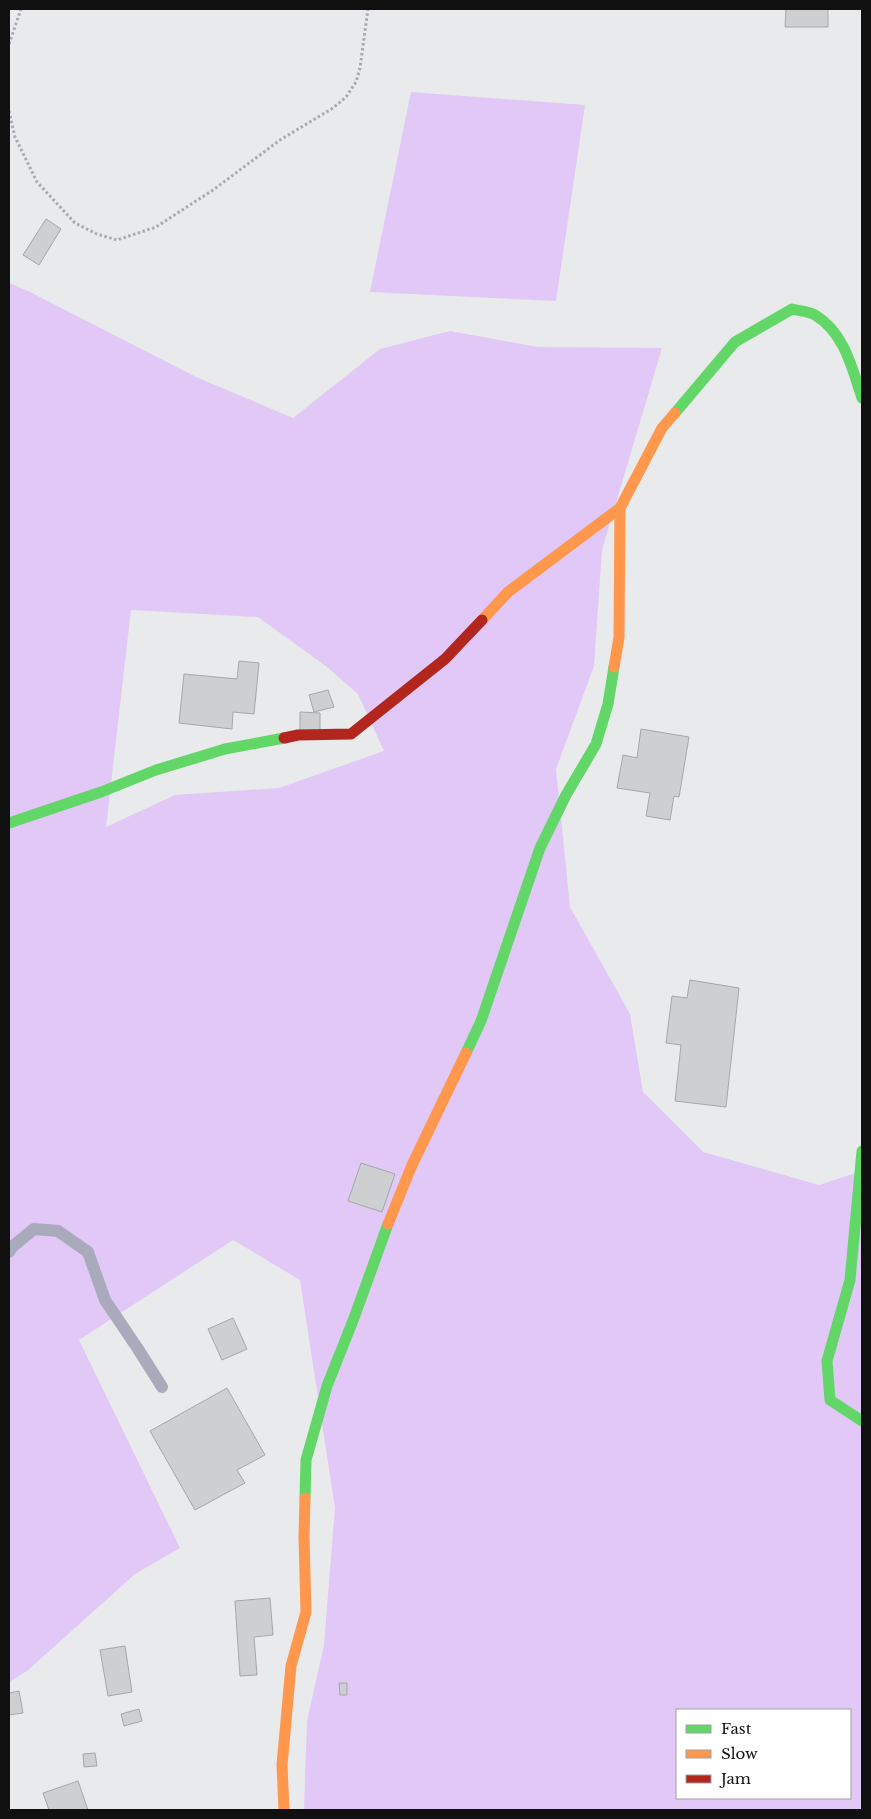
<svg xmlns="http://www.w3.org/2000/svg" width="871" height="1819" font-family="'Libre Baskerville',serif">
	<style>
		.green { fill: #e1c8f6; fill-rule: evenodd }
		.building { fill: #cecfd0; stroke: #a6a7a8 }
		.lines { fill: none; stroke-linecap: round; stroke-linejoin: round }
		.path { stroke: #a8a9b3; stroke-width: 3; stroke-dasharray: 2.5 2.5; stroke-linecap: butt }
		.lane { stroke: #a9abbc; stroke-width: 12 }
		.fast { stroke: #63d668; stroke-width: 11 }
		.slow { stroke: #ff974d; stroke-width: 11 }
		.jam { stroke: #b3261e; stroke-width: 11 }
	</style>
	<rect width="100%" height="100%" fill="#e9eaec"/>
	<g class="green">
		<polygon points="411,92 585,105 556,301 370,292"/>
		<path d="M9,283L28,291L196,377L293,418L380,349L450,331L538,347L662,348L602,550L594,666L556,769L570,907L630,1014L643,1092L703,1152L819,1185L862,1171V1810H304L307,1721L324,1645L335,1508L300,1280L233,1240L79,1340L180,1548L135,1574L27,1671L9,1682ZM131,610L258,617L327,667L358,694L384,751L279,788L175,795L106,827ZM677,1710H850V1798H677Z"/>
	</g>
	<g class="building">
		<polygon points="786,9 828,9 828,27 785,27"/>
		<polygon points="46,219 61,229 39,265 23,255"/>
		<polygon points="239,661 259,663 254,714 233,712 232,729 179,723 184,674 237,679"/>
		<polygon points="328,690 334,707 314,712 309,695"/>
		<polygon points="300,712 320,713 320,732 300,732"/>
		<polygon points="641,729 689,737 679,797 674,796 670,820 646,816 650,793 617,788 623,755 637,758"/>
		<polygon points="690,980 739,988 726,1107 675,1101 681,1045 666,1043 672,996 687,998"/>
		<polygon points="361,1163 395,1174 382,1212 348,1201"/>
		<polygon points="233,1318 247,1349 222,1360 208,1329"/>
		<polygon points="227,1388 265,1455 237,1470 245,1483 195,1510 150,1431"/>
		<polygon points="270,1598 273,1635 254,1637 257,1675 240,1676 235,1601"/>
		<polygon points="125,1646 132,1692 108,1696 100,1650"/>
		<polygon points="339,1683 347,1683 347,1695 340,1695"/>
		<polygon points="19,1691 23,1713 9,1715 9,1693"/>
		<polygon points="139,1709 142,1721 124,1726 121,1714"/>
		<polygon points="95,1753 97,1766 84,1767 83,1754"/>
		<polygon points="78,1781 88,1810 49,1810 43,1793"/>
	</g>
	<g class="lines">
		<g class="path">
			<polyline points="9,44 21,9"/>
			<polyline points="9,111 15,137 37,182 75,223 97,234 117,240 156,227 213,190 280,140 333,108 346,97 356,82 360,68 368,9"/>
		</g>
		<polyline class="lane" points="9,1252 12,1247 34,1229 58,1231 88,1252 105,1300 138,1349 162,1387"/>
		<g class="fast">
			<path d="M675,413L735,342L792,309C799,311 808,311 815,315C844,332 852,368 862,398"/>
			<polyline points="9,823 101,792 156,770 225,749 284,738"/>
			<polyline points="466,1053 481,1021 540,848 566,795 596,744 608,704 614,667"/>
			<polyline points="862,1151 850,1280 827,1361 830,1400 862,1421"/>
			<polyline points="305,1498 306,1460 327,1386 354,1318 388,1224"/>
		</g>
		<g class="slow">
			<polyline points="482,620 508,592 620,508 662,428 675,413"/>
			<polyline points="614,667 619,637 620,508"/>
			<polyline points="388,1224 412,1165 466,1053"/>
			<polyline points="284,1810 282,1765 291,1666 306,1612 304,1537 305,1498"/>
		</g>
		<polyline class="jam" points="284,738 298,735 351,734 445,659 482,620"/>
	</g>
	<rect width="871" height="1819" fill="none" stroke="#101011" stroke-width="20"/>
	<rect x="676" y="1709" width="175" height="90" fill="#ffffff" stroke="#9f9fa0"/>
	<rect x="686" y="1725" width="25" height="8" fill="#63d668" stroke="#9f9fa0"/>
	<text x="721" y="1734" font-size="15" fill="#101011">Fast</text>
	<rect x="686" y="1750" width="25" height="8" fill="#ff974d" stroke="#9f9fa0"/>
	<text x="721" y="1759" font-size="15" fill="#101011">Slow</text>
	<rect x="686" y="1775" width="25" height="8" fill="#b3261e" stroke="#9f9fa0"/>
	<text x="721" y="1784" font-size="15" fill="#101011">Jam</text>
</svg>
